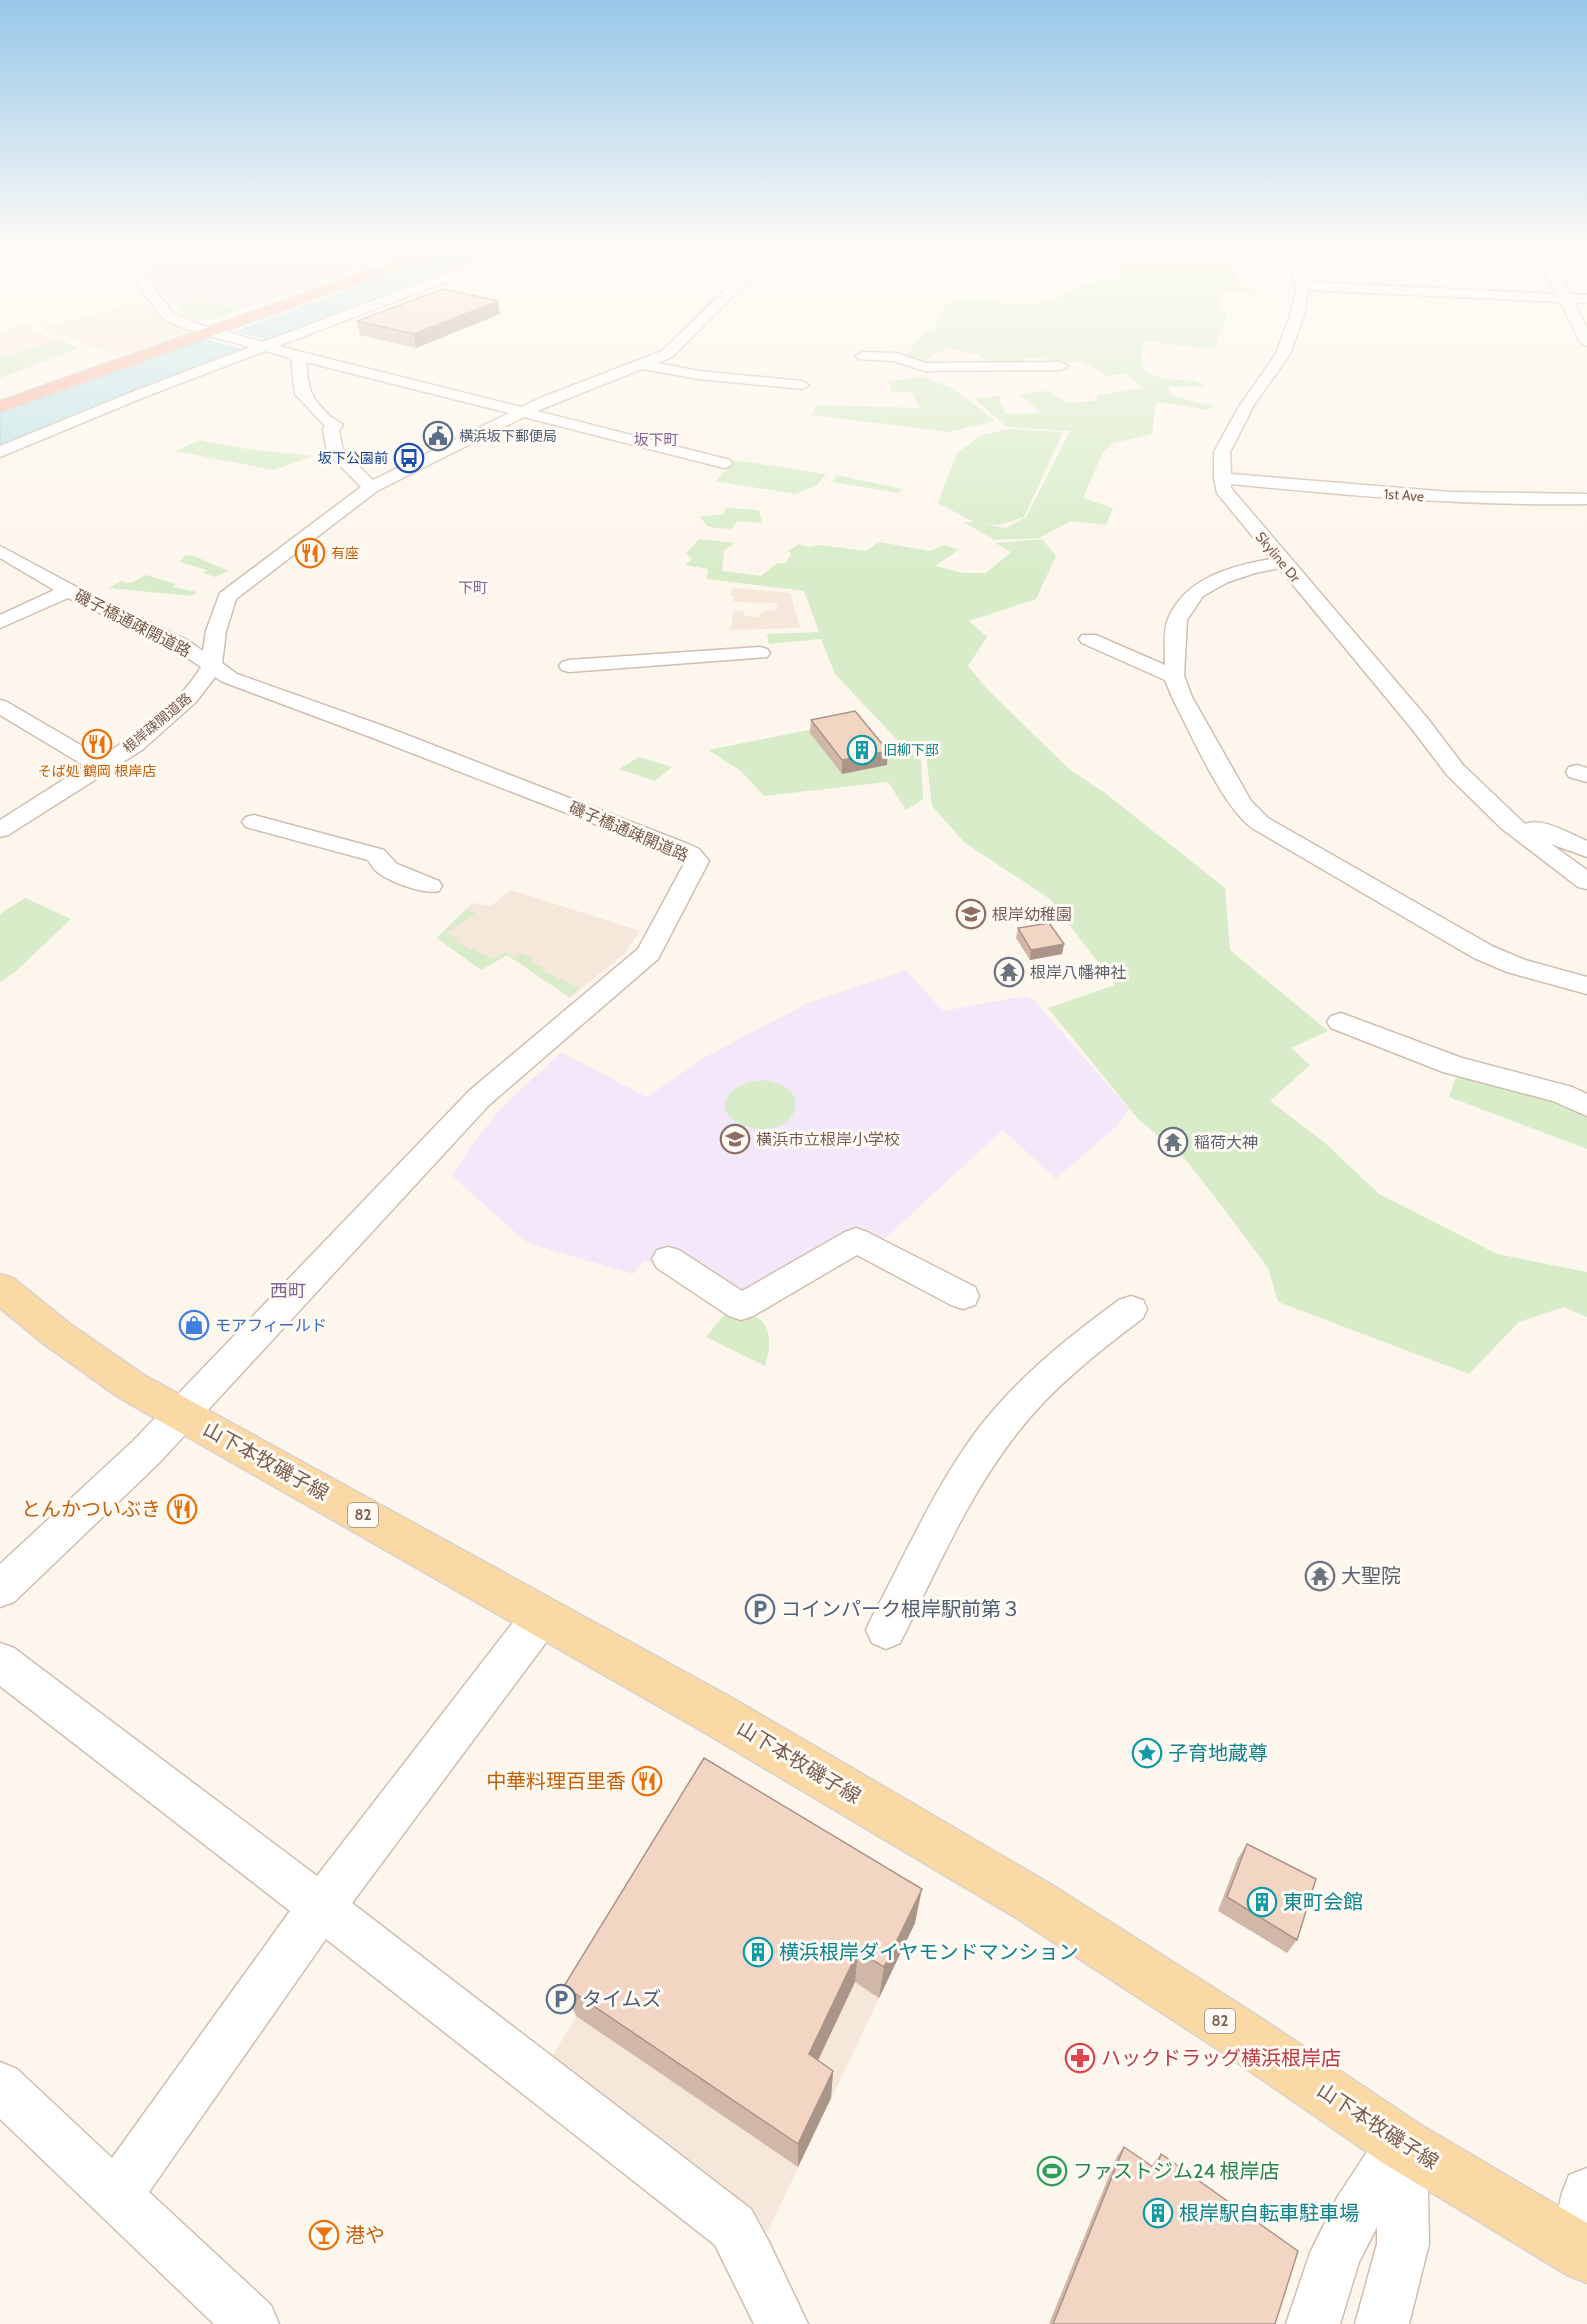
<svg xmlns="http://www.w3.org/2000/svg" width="1587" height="2324" font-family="Cabin,'Noto Sans JP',sans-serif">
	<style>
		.residential { fill: #f5e8da }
		.industrial { fill: #efe9e4 }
		.education { fill: #f3e8fa }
		.green { fill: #d8ecc9 }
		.water { fill: #bfe3e8; stroke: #a5d3da; stroke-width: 1.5 }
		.pier { fill: #fdf6ec }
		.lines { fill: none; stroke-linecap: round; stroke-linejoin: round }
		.minor-casing { stroke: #d1beb0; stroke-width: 3 }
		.major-casing { stroke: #dad1cd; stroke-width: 3 }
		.highway-casing { stroke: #dad1cd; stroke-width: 3 }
		.minor { fill: #fff; fill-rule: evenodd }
		.major { fill: #fbd9a5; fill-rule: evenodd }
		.highway { fill: #f7b7a3; fill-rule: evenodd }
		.wall { fill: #d1b7a8 }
		.shaded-wall { fill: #aa9588 }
		.building { fill: #f3d5c3; stroke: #aa9588; stroke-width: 1.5 }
		.labels { text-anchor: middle; stroke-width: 6; stroke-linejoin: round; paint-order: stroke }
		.far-service-label { font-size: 14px; fill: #4e5e75; stroke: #fffaf3; text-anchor: start }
		.far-transit-label { font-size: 14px; fill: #164399; stroke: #fffaf3; text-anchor: end }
		.far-street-label { font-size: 14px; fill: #7a5c4d; stroke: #fffaf3 }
		.far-food-label { font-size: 14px; fill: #c56008; stroke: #fffaf3; text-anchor: start }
		.far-culture-label { font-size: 14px; fill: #0d838f; stroke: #fffaf3; text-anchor: start }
		.far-neighbourhood-label { font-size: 15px; fill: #846695; stroke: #fffaf3 }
		.shield { fill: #fffaf3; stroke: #a28b7f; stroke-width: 1.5 }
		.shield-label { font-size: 15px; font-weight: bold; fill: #7a5c4d }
		.street-label { font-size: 16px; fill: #7a5c4d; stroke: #fffaf3 }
		.education-label { font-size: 16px; fill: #785e54; stroke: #fffaf3; text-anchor: start }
		.worship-label { font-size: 16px; fill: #5b616d; stroke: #fffaf3; text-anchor: start }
		.shop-label { font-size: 16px; fill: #366cbe; stroke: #fffaf3; text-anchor: start }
		.neighbourhood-label { font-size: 18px; fill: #846695; stroke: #fffaf3 }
		.near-street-label { font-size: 20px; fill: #7a5c4d; stroke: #fffaf3 }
		.near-food-label { font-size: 20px; fill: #c56008; stroke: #fffaf3; text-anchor: end }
		.near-worship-label { font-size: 20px; fill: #5b616d; stroke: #fffaf3; text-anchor: start }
		.near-service-label { font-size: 20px; fill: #4e5e75; stroke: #fffaf3; text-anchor: start }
		.near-culture-label { font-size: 20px; fill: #0d838f; stroke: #fffaf3; text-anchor: start }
		.near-health-label { font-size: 20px; fill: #be3a42; stroke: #fffaf3; text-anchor: start }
		.near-leisure-label { font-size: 20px; fill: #27864d; stroke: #fffaf3; text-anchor: start }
	</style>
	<rect width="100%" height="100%" fill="#fdf6ec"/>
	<g class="residential">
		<polygon points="144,301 160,319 183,330 183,333 119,356 66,336 56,337 41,327"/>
		<polygon points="27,324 50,338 62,340 4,357 0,355 0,333"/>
		<polygon points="732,588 790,593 800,628 730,630 734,611 742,611 746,616 760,617 761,613 767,610 776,611 778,603 733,602 734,596 730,596"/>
		<polygon points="511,890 640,931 625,953 570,998 507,955 481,970 437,938 472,903 491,906"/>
		<polygon points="708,1796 915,1923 767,2233 751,2215 550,2060"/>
	</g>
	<polygon class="industrial" points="151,249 385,249 407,253 247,309 205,299 172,304 133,254"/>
	<polygon class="education" points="906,970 943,1011 1025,996 1033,999 1129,1109 1117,1126 1056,1179 1003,1130 881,1242 728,1310 645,1260 633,1274 527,1243 452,1176 470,1148 500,1109 561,1052 647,1097 705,1057 808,1003"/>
	<g class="green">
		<path d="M1068,249H1218L1221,254L1233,263L1238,285L1254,289L1256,294L1194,289L1219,293L1220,309L1227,315L1214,350L1145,341L1141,355L1144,371L1165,379L1194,381L1207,386L1168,387L1172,396L1215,406L1207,410L1156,402L1152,434L1113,443L1103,452L1083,498L1113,508L1106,525L1071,521L1039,538L994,540L964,522H974L938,503L957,453L982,435L1010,429L1063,432L1024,517L1000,525L985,524L1006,528L1026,517L1070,431L1007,427L974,398L1000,396V404L1006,414L1042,413L1019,394L1048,391L1067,403L1097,401L1098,395L1145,388L1125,374L1106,376L1082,361C1059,365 1049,357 1026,358L1023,364L993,363L977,355L949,348L925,360L940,365L939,367L896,356L909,353L916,342L936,325L946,304C977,292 1011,310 1044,302C1070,296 1091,275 1120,279L1118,267L1092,261L1083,265L1059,257Z"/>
		<path d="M205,301L242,309H243C221,317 190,333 177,305Z"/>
		<polygon points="62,340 78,349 0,378 0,355 4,357"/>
		<polygon points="923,377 954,389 995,421 949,432 811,415 817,405 919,408 913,392 892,392 888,381"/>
		<polygon points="199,440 247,449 313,456 274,470 175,451"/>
		<polygon points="734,460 826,474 816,486 795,494 716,481"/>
		<polygon points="837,475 903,489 898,493 833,482"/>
		<polygon points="726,508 759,510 762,523 738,521 731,529 708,527 700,517 724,514"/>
		<polygon points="699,539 735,543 724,550 722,571 761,576 777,563 786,563 791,554 788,551 799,544 809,547 820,545 866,551 879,542 930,551 945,545 958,550 935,566 963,573 986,573 1011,552 995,543 1042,539 1056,556 1036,599 969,621 987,637 968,666 988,690 1069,769 1105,793 1225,888 1230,950 1328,1031 1291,1048 1310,1065 1270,1101 1324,1142 1379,1194 1497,1254 1587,1272 1587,1317 1564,1307 1519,1322 1469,1374 1278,1302 1268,1268 1221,1205 1185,1159 1138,1119 1048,1008 1115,985 1050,899 965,843 932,806 926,754 902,745 835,674 821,639 769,644 767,634 819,632 804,591 707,579 708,569 685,565 692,559 686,553"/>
		<polygon points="185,555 197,557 228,571 215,577 203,573 207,570 180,562"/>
		<polygon points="146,575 176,584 172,587 197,592 191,596 109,588 121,581 131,583"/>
		<polygon points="854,721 880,748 899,746 921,756 923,799 906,810 888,782 764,796 741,771 708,750"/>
		<polygon points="639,757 672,767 655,781 619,769"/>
		<polygon points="25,898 71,919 15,972 0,982 0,914"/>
		<polygon points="465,910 476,914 446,933 458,939 455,942 494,959 505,952 514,957 521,953 532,958 530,961 545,968 543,971 580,988 570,997 507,955 481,970 437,938"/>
		<polygon points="1458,1071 1587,1110 1587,1149 1449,1097"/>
		<path d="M764,1080C779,1083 789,1086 796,1100C797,1150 702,1127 730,1093C739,1083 752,1081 764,1080Z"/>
		<path d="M728,1310C736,1312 748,1313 756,1317C774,1327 770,1350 765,1366L706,1337Z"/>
	</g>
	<polygon class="water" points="457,249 510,249 148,386 0,446 0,400 23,405"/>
	<polygon class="pier" points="361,283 364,284 234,331 270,341 247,350 204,339"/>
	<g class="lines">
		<g class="minor-casing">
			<g id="minor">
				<polygon points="35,249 64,249 58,253 0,261 0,253"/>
				<path d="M106,249H120L127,252L172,312L195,323L263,342L511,249H527L525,252L278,346L521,407L545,396L662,351L755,260L758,255L755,249H767L770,255L764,265L672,357L657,363L699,371L802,381L809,385L802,389L699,379L642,369L537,411L730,460L732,463L730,466L724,468L524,417L377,491L236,599L226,631L222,663L237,674L389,728L688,844L699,849L709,861L658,959L489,1105L159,1463L14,1602L0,1607V1564L133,1441L469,1091L638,949L685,862L672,854L373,738L223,682L215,677L196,702L142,750L8,835L0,837V820L85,766L0,715V700L7,702L101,757C135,735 180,703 201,667L173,648L68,598L0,628V615L54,590L0,558V546L84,591L187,640L203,651L206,631L220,593L361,487L327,452L323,429L325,426L295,394L291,358L265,351L142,398L0,457V446L132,392L250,347L185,329L162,318L119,258ZM306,362L509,413L373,480L343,451L339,430L343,425C339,421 335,420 331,417C309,396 309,391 306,362Z"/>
				<path d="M1271,249H1283L1302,270L1308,282L1557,294L1532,249H1544L1570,294L1587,295V303L1574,302L1587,328V346L1580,342L1561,302L1308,290L1304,315L1290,354L1254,405L1230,452L1231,474L1450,492L1587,494V504C1468,506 1350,496 1231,484V488L1428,719L1463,765L1525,824C1543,817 1570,834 1587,841V857L1551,844L1587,870V889L1578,887L1501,828L1447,775L1412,729L1279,568L1255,573L1228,582L1203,596L1187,620L1184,676L1192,697L1251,801L1268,818L1492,946L1525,960L1587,977V994L1507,972L1474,958L1252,828C1222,806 1190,732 1172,697L1165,680L1082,643L1079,639L1082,635H1096L1165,665C1165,652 1163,631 1168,619C1185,578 1231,566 1271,559L1217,493L1214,478V452L1240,405L1276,354L1290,315L1297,286L1292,274Z"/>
				<polygon points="863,352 896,353 926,363 1061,362 1068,366 1061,370 925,371 894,361 858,359 856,356"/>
				<polygon points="760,647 767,649 770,653 767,657 569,672 562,670 559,666 562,662 569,660"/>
				<polygon points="1577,765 1587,768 1587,782 1569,777 1566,772 1569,767"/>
				<path d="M254,815L384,850L397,864L439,881L442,886L439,891C425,895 393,883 380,874C375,871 371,865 368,860L246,827L242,822L246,817Z"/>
				<polygon points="1341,1013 1462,1058 1572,1087 1587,1094 1587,1116 1553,1101 1443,1072 1331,1028 1327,1022 1331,1016"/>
				<polygon points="856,1228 867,1232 975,1287 979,1296 975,1305 963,1309 951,1305 857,1255 753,1316 741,1320 729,1316 657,1268 652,1259 657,1250 668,1247 679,1250 742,1291 845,1232"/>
				<path d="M1131,1296L1143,1300L1147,1309L1143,1318C1098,1352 1053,1387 1018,1432C968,1495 936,1572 900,1643L886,1649L872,1643L866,1630L872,1617C906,1554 935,1486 978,1429C1017,1378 1067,1338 1119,1300Z"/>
				<polygon points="542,1598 556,1603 562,1616 556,1629 352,1903 751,2209 769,2242 808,2324 754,2324 715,2245 326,1939 149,2192 271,2305 279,2324 214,2324 0,2119 0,2062 17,2069 112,2158 290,1911 0,1686 0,1643 14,1648 317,1876 528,1603"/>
				<polygon points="1402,2119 1420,2126 1427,2144 1429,2244 1409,2324 1355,2324 1377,2244 1377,2227 1359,2262 1340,2324 1286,2324 1310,2253 1338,2196 1384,2126"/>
				<polygon points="1587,2168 1587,2269 1575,2274 1557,2266 1549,2248 1562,2193 1569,2175"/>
			</g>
		</g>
		<g class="major-casing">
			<polygon id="major" points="0,1274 13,1278 70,1324 144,1375 734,1699 1052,1885 1261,2018 1421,2125 1587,2223 1587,2283 1567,2275 1383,2163 1225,2054 1018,1919 702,1731 118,1397 44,1344 0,1308"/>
		</g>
		<g class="highway-casing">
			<polygon id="highway" points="429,249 447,249 445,252 0,412 0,401"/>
		</g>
		<use href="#minor" class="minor"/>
		<use href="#major" class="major"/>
		<use href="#highway" class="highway"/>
	</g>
	<g class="wall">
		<polygon points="500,314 416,348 360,335 357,321"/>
		<polygon points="811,720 887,765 842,774 810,733"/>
		<polygon points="1018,928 1064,944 1062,954 1030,960 1016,938"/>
		<polygon points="1247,1844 1297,1940 1287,1953 1218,1911 1238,1858"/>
		<polygon points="915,1923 879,1998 855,1982 818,2061 833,2071 831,2098 798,2167 576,2016 564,1986"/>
		<polygon points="1124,2147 1152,2167 1153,2164 1161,2154 1275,2324 1049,2324 1117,2156"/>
	</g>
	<g class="shaded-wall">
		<polygon points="129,249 147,249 129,252"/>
		<polygon points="498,301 500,314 416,348 414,334"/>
		<polygon points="888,751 887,765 842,774 842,760"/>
		<polygon points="1064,944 1062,954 1030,960 1031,950"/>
		<polygon points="922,1889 915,1923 879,1998 884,1967"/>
		<polygon points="858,1951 855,1982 808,2081 809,2054"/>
		<polygon points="833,2071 831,2098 798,2167 798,2144"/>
	</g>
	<g class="building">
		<polygon points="443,289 498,301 414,334 357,321"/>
		<polygon points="855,711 888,751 842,760 811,720"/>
		<polygon points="1049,923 1064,944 1031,950 1018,928"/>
		<polygon points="704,1758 922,1889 884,1967 858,1951 809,2054 833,2071 798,2144 564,1986"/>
		<polygon points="1247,1844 1316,1879 1297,1940 1227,1897"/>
		<polygon points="1124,2147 1156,2169 1161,2154 1298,2251 1275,2324 1053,2324"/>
	</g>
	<linearGradient id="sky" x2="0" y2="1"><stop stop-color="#97c7e8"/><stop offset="0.43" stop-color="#fefbf6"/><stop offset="1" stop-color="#fefbf6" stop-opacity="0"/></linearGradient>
	<rect width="1587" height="574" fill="url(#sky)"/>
	<defs>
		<g id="civic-ring" transform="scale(1.5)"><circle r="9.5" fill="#fffaf3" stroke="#5c6f8a" stroke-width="1.5"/><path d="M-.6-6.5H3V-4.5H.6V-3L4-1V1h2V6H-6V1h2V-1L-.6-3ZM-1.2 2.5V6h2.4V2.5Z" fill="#5c6f8a"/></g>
		<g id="bus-ring" transform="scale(1.5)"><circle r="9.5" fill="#fffaf3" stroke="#1a4fb4" stroke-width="1.5"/><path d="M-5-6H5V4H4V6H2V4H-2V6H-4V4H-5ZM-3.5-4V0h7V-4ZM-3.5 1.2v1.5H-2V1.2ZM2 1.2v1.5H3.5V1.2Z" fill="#1a4fb4"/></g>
		<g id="restaurant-ring" transform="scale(1.5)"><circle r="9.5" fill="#fffaf3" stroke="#e8710a" stroke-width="1.5"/><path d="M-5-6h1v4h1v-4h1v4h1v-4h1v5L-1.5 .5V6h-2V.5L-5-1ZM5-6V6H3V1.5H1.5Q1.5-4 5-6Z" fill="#e8710a"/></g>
		<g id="building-ring" transform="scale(1.5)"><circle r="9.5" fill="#fffaf3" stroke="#0f9aa8" stroke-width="1.5"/><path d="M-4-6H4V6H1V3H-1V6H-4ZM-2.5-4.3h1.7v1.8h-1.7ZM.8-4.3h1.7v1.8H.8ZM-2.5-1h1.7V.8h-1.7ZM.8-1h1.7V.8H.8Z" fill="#0f9aa8"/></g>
		<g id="school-ring" transform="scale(1.5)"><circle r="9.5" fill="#fffaf3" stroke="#8d6e63" stroke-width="1.5"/><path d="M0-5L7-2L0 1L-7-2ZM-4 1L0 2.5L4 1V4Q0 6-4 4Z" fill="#8d6e63"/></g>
		<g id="temple-ring" transform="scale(1.5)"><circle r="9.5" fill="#fffaf3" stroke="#6b7280" stroke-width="1.5"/><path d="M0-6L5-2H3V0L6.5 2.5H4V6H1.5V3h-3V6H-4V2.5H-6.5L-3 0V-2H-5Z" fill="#6b7280"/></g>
		<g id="shop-ring" transform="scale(1.5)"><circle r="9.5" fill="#fffaf3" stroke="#3f7fe0" stroke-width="1.5"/><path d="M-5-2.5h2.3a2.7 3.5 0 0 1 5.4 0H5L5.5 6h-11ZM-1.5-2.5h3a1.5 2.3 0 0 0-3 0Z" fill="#3f7fe0"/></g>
		<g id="parking-ring" transform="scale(1.5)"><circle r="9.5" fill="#fffaf3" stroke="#5c6f8a" stroke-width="1.5"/><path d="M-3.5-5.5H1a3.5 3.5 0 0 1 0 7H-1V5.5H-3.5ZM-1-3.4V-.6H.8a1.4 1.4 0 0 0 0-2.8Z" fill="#5c6f8a"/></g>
		<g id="sight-ring" transform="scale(1.5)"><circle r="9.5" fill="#fffaf3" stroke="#0f9aa8" stroke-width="1.5"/><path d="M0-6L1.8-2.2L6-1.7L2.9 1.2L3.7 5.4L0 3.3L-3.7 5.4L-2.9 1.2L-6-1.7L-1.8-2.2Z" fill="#0f9aa8"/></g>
		<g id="pharmacy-ring" transform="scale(1.5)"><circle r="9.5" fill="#fffaf3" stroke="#e0444e" stroke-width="1.5"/><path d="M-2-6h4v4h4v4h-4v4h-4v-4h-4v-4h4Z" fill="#e0444e"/></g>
		<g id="stadium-ring" transform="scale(1.5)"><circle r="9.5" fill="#fffaf3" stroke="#2e9e5b" stroke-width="1.5"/><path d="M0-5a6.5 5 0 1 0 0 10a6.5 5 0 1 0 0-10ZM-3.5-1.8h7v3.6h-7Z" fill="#2e9e5b"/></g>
		<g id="bar-ring" transform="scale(1.5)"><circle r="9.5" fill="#fffaf3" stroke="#e8710a" stroke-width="1.5"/><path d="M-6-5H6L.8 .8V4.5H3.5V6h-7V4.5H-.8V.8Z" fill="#e8710a"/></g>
	</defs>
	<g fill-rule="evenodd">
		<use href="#civic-ring" x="438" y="436"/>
		<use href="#bus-ring" x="409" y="458"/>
		<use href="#restaurant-ring" x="310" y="553"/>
		<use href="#restaurant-ring" x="97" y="744"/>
		<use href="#building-ring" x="862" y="750"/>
		<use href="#school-ring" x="971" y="914"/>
		<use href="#temple-ring" x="1009" y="972"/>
		<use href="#school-ring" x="735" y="1139"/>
		<use href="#temple-ring" x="1173" y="1142"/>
		<use href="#shop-ring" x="194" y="1325"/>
		<use href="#restaurant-ring" x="182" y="1509"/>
		<use href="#temple-ring" x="1320" y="1576"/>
		<use href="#parking-ring" x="760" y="1609"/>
		<use href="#sight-ring" x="1147" y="1753"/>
		<use href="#restaurant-ring" x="647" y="1781"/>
		<use href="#building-ring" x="1262" y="1902"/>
		<use href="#building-ring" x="758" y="1952"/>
		<use href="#parking-ring" x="561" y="1999"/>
		<use href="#pharmacy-ring" x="1080" y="2058"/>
		<use href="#stadium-ring" x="1052" y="2171"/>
		<use href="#building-ring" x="1158" y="2213"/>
		<use href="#bar-ring" x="324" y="2235"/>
	</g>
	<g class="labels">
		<g class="far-service-label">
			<text x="459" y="441">横浜坂下郵便局</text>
		</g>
		<g class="far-transit-label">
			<text x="388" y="463">坂下公園前</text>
		</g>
		<g class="far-street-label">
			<text transform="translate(1404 495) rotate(4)" y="5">1st Ave</text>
			<text transform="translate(1278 557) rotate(50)" y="5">Skyline Dr</text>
			<text transform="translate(157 723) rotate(-40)" y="5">根岸疎開道路</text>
		</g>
		<g class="far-food-label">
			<text x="331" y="558">有座</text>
			<text x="97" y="776" text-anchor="middle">そば処 鶴岡 根岸店</text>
		</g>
		<g class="far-culture-label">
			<text x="883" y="755">旧柳下邸</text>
		</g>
		<g class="far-neighbourhood-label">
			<text x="656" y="445">坂下町</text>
			<text x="473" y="593">下町</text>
		</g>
		<g class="shield">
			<rect x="348" y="1503" width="30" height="24" rx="4.5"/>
			<rect x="1205" y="2009" width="30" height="24" rx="4.5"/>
		</g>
		<g class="shield-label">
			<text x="363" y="1520">82</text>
			<text x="1220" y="2026">82</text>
		</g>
		<g class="street-label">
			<text transform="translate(133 623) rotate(27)" y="6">磯子橋通疎開道路</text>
			<text transform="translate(629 831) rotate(23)" y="6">磯子橋通疎開道路</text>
		</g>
		<g class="education-label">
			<text x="992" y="920">根岸幼稚園</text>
			<text x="756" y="1145">横浜市立根岸小学校</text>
		</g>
		<g class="worship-label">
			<text x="1030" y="978">根岸八幡神社</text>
			<text x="1194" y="1148">稲荷大神</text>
		</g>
		<g class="shop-label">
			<text x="215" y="1331">モアフィールド</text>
		</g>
		<g class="neighbourhood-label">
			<text x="288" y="1297">西町</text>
		</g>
		<g class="near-street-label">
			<text transform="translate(266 1461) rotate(29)" y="7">山下本牧磯子線</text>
			<text transform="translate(799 1762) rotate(31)" y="7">山下本牧磯子線</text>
			<text transform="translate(1378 2126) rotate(33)" y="7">山下本牧磯子線</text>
		</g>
		<g class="near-food-label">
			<text x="161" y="1516">とんかついぶき</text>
			<text x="626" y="1788">中華料理百里香</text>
			<text x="345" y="2242" text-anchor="start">港や</text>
		</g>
		<g class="near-worship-label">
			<text x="1341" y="1583">大聖院</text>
		</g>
		<g class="near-service-label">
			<text x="781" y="1616">コインパーク根岸駅前第３</text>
			<text x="582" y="2006">タイムズ</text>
		</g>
		<g class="near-culture-label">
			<text x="1168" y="1760">子育地蔵尊</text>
			<text x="1283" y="1909">東町会館</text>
			<text x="779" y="1959">横浜根岸ダイヤモンドマンション</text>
			<text x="1179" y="2220">根岸駅自転車駐車場</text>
		</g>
		<g class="near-health-label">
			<text x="1101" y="2065">ハックドラッグ横浜根岸店</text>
		</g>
		<g class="near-leisure-label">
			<text x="1073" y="2178">ファストジム24 根岸店</text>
		</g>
	</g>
</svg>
